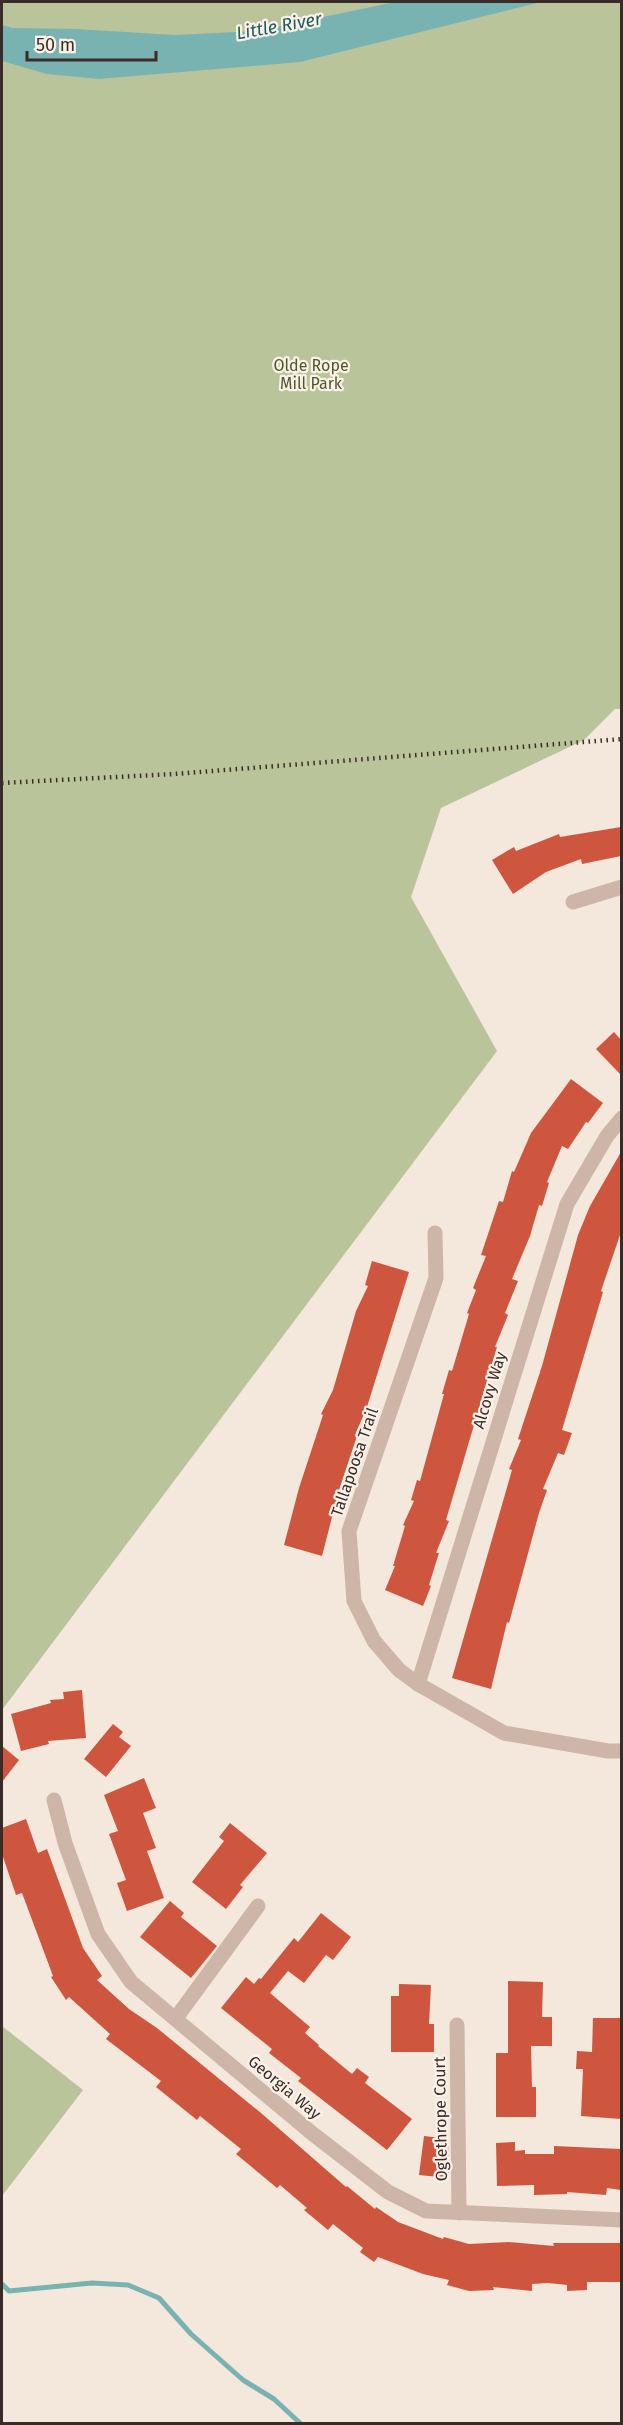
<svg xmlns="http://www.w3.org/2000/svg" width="623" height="2425" font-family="'Fira Sans',sans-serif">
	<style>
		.green { fill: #bac49b }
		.water { fill: #79b3b1 }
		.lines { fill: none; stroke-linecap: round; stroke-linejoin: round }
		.stream { stroke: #79b3b1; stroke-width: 5 }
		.building { fill: #ce563f }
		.street { stroke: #cdb5a7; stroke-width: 15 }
		.rail { stroke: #392c28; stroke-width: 4.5; stroke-dasharray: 1.5 4.5; stroke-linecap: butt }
		.labels { text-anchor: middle; stroke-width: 4.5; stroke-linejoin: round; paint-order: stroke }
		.park-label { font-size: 16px; fill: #4c592a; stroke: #fbf1e9 }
		.street-label { font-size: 16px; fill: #392c28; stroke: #fbf1e9 }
		.water-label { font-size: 18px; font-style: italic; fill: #1a5e5d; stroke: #fbf1e9 }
	</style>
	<rect width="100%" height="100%" fill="#f4e7dc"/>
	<g class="green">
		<polygon points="2,2 621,2 621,709 615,709 584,740 441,808 411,897 497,1051 2,1710"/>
		<polygon points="2,2026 83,2090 2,2196"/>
	</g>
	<polygon class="water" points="395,2 541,2 300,62 99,79 47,74 2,61 2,25 13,28 76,29 175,35 256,31"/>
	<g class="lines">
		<polyline class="stream" points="2,2284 9,2291 92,2283 128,2285 159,2298 191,2334 243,2380 274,2399 301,2424"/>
	</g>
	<g class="building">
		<polygon points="621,827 621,856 582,864 581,859 546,872 513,894 492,860 514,847 516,851 559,834 560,837"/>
		<polygon points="614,1032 621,1040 621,1075 596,1049"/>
		<polygon points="571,1079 603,1103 588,1123 586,1122 568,1149 562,1146 547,1182 549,1183 542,1206 539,1205 530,1236 512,1279 518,1281 505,1313 508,1315 495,1347 497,1347 446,1520 449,1521 436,1553 439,1553 429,1585 431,1586 423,1606 385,1590 395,1566 393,1566 405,1526 403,1525 414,1501 411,1500 417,1480 420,1481 444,1394 442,1394 449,1370 452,1371 469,1314 467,1313 476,1290 473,1288 486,1256 481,1255 499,1201 503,1202 512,1171 514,1172 531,1133"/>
		<polygon points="621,1152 621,1232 601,1291 603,1292 562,1430 572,1433 564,1455 558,1453 543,1489 547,1490 539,1513 509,1623 507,1622 491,1689 452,1678 512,1470 509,1469 521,1440 518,1439 542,1366 578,1235 590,1206"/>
		<polygon points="372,1261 409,1272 367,1407 355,1435 357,1436 339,1490 322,1556 284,1545 299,1488 323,1415 321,1414 333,1390 356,1311 368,1286 365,1285"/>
		<polygon points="82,1690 86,1738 48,1741 49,1744 21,1751 11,1714 51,1703 50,1700 64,1699 63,1692"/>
		<polygon points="113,1724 123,1732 119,1737 131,1746 106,1777 84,1759"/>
		<polygon points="2,1746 19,1760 2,1782"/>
		<polygon points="144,1778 156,1808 143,1813 156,1848 147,1851 164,1898 127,1911 117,1883 126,1880 109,1834 118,1831 104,1795"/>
		<polygon points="26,1819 38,1853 47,1849 83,1948 102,1976 97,1980 129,2009 157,2028 261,2113 346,2187 347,2186 375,2209 376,2207 398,2222 443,2239 444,2237 469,2244 509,2242 554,2246 553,2243 621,2243 621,2282 587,2282 587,2290 567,2291 567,2285 548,2283 532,2284 532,2291 493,2287 494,2290 469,2291 447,2285 449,2280 423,2274 378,2257 374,2262 360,2252 363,2248 333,2224 328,2230 304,2210 307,2208 280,2185 277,2188 236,2154 241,2149 200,2116 197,2120 156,2087 161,2081 106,2039 110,2034 69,1997 66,2000 51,1977 53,1976 22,1893 16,1895 2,1854 2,1828"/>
		<polygon points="230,1823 267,1853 240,1885 243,1887 226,1909 192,1882 224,1841 219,1837"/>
		<polygon points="170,1901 184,1913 181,1917 217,1946 191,1978 140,1937"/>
		<polygon points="321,1913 351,1937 333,1960 326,1955 304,1983 288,1971 270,1993 310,2027 305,2033 319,2045 318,2046 352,2074 357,2068 369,2077 365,2083 412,2119 387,2150 298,2081 301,2078 269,2053 272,2049 221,2008 246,1977 254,1984 259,1978 261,1979 294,1938 298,1942"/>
		<polygon points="508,1981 543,1982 542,2017 552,2017 552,2046 531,2046 532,2087 536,2087 536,2117 496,2117 496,2053 508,2053"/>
		<polygon points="399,1984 431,1985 429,2024 434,2024 434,2052 391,2052 391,1996 399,1996"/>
		<polygon points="593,2018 621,2018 621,2119 581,2116 583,2069 576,2069 577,2051 592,2052"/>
		<polygon points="424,2136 448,2139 449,2178 419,2175"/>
		<polygon points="515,2142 515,2151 525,2150 525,2154 554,2154 554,2146 621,2149 621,2190 607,2188 606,2195 567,2192 567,2194 534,2195 534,2185 497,2186 496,2143"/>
	</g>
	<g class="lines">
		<g class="street">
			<polyline points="573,902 622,887"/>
			<polyline points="435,1233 436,1278 349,1531 354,1601 374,1641 399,1670 418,1684 504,1733 608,1751 622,1751"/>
			<polyline points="418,1684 567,1204 607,1136 622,1118"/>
			<polyline points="54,1800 65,1843 98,1934 131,1982 313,2134 388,2192 426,2211 622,2220"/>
			<polyline points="176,2018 258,1906"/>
			<polyline points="457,2025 459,2213"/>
		</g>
		<polyline class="rail" points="2,783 174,774 622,739"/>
	</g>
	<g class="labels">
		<g class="park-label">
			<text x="311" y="371">Olde Rope<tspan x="311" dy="18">Mill Park</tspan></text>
		</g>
		<g class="street-label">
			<text transform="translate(489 1390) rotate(-73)" y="6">Alcovy Way</text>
			<text transform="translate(354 1462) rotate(-71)" y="6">Tallapoosa Trail</text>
			<text transform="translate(285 2087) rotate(40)" y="6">Georgia Way</text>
			<text transform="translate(440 2119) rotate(-91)" y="6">Oglethrope Court</text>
		</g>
		<g class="water-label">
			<text transform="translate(279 26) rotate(-10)" y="6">Little River</text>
		</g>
	</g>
	<rect width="623" height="2425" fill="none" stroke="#392c28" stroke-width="6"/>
	<path d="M27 51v9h129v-9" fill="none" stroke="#392c28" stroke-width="3"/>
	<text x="36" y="51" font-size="18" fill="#392c28" stroke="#fbf1e9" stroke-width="4.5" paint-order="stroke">50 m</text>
</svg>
